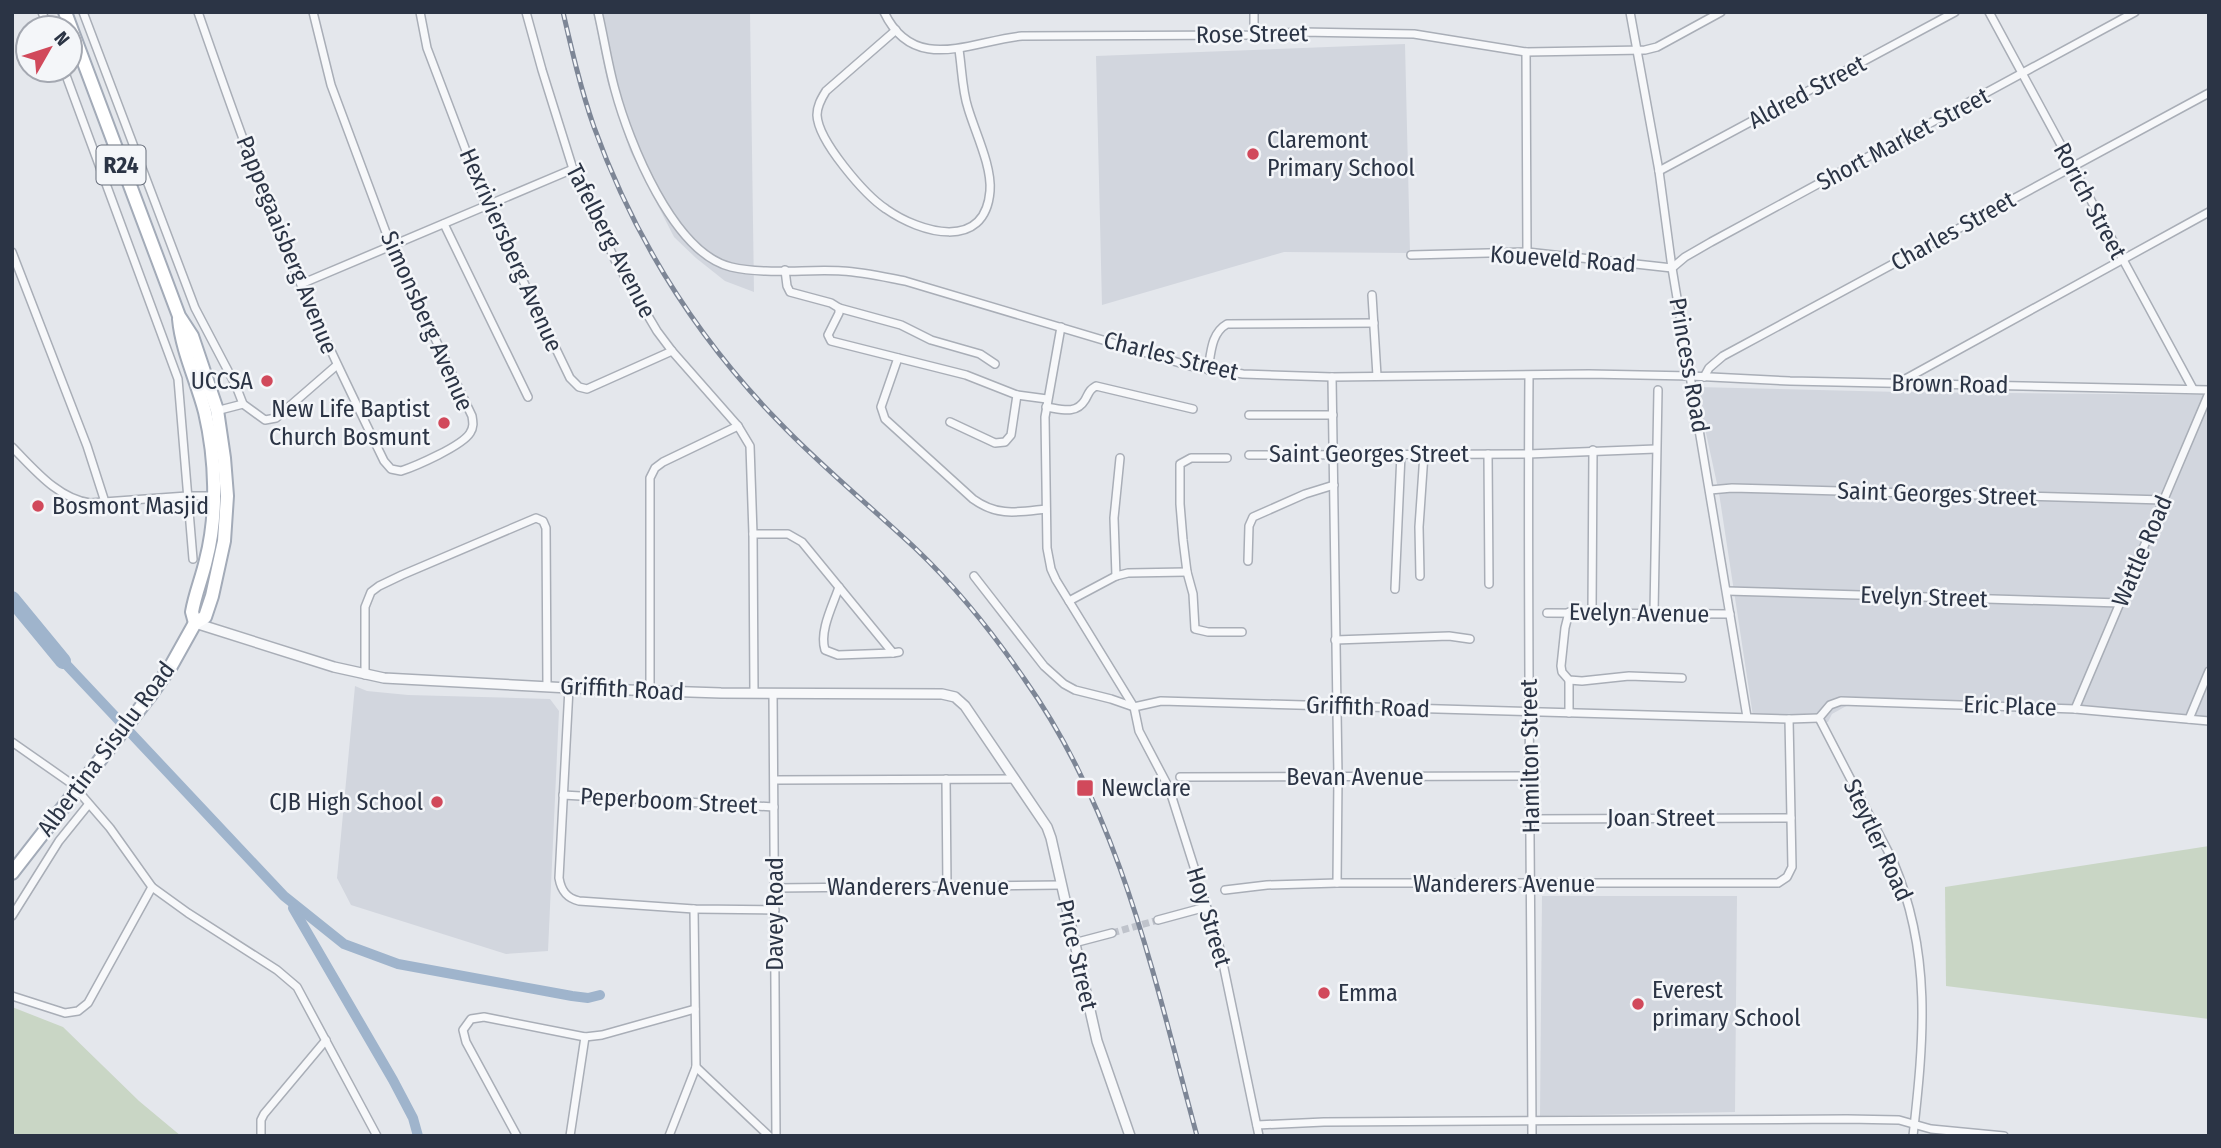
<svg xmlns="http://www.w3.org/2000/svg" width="2221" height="1148" font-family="'Fira Sans Condensed',sans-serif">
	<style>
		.built { fill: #d2d6de }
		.green { fill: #c9d6c5 }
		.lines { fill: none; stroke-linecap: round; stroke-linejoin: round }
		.canal { stroke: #9fb4cc; stroke-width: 10 }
		.river { stroke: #9fb4cc; stroke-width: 16 }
		.minor-tunnel { stroke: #bfc3cb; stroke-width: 7; stroke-dasharray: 7 3.5; stroke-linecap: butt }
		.minor-casing { stroke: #a9aeb7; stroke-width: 10 }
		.tertiary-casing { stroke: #a9aeb7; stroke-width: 12 }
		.primary-casing { stroke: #a3abb8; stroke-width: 16 }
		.minor { stroke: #f7f8fa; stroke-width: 7 }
		.tertiary { stroke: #f7f8fa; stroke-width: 9 }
		.primary { stroke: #fff; stroke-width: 12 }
		.rail-casing { stroke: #7d8696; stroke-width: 5 }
		.rail { stroke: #f4f6f9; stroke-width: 2.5; stroke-dasharray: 8; stroke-linecap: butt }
		.poi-dot { fill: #d1495b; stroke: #f4f6f9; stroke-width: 2.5 }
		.labels { text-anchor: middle; stroke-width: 5; stroke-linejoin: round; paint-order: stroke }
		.shield { fill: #f4f6f9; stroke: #676e7b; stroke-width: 2 }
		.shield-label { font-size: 23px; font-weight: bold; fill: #2b3445 }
		.street-label { font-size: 24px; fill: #2b3445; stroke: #f4f6f9 }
		.poi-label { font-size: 24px; fill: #2b3445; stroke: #f4f6f9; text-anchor: start }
	</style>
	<rect width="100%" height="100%" fill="#e4e7ec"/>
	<g class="built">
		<polygon points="593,12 750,12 754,292 725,281 696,258 674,237 630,151 607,80"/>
		<polygon points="1405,44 1410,253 1284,252 1102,305 1096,56"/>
		<polygon points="1696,387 1900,392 2209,395 2209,721 1857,700 1832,714 1828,722 1753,716 1719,493"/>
		<polygon points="355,686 367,691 408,695 550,699 559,711 548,951 506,954 351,905 337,878"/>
		<polygon points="1542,896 1737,896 1735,1112 1540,1116"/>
	</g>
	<g class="green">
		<polygon points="2209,846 2209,1019 1946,986 1945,887"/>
		<polygon points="12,1007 63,1027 139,1101 181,1136 12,1136"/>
	</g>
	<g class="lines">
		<g class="canal">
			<polyline points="63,661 284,896 344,944 398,964 572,996 588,998 600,995"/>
			<polyline points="293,908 393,1080 413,1118 418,1136"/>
		</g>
		<polyline class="river" points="12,599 63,661"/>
		<polyline class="minor-tunnel" points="1112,933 1158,920"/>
		<g class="minor-casing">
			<g id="minor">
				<polyline points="42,12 48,28"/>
				<polyline points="83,12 195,308 236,386 243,404 265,420 276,418 337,365"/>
				<path d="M198,12C222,81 246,150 273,218C306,301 345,381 384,461L391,469L401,471C416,466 462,446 470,433C474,427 473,422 472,416L391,246L331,85L313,12"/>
				<polyline points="420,12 427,48 487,206 570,378 579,387 587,389 672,351"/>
				<polyline points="526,12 542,70 573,169 615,260 657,331 672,351 738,426 750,446 753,534 754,693"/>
				<path d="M598,12C604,38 608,65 615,90C629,142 673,253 731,267C766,275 806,269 842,271C863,272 884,277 905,281L1190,366L1243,374L1332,377L1589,374L1691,376L1790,381L2209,390"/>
				<path d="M884,12C914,75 971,41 1022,36L1254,35L1301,32L1414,34L1526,52L1645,50L1657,47L1721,12"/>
				<polyline points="1630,12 1659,171 1672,268 1747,717"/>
				<polyline points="1989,12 2193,389"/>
				<path d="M896,30L826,91C821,99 817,106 817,115C818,141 865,195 886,209C920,233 985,252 990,191C992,166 975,132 968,108C962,90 962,69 959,50"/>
				<polyline points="1254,35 1254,12"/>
				<polyline points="1526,52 1527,252"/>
				<polyline points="64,70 178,379 193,559"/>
				<polyline points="1659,171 1955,12"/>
				<polyline points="444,224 528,397"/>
				<polyline points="12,252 87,446 105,502"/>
				<polyline points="1411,255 1527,252 1672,268 1685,257 1711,242 2135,12"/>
				<polyline points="785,270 787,286 790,292 831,303 839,308 839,313 828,335 831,341 966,375 1017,395 1047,399"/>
				<polyline points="301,284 573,169"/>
				<polyline points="1372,295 1377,376"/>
				<polyline points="839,308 901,325 931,340 980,354 995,364"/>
				<polyline points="1061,327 1045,417 1047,548 1051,569 1056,580 1134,707 1139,731 1169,788 1220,949 1259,1136"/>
				<path d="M898,358L881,407L885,419L973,499C998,517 1018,512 1046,509"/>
				<path d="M1208,370C1211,353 1211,333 1227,324L1374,323"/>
				<path d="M1529,376C1527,629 1531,882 1532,1136"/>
				<polyline points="1332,377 1338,777 1337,883"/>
				<polyline points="1704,377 1709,368 1723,356 2209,93"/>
				<polyline points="1900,382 2209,212"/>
				<path d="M1046,407C1061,409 1076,415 1085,400C1089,393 1089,390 1096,386L1193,409"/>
				<polyline points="216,411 243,404"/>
				<polyline points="1249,415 1333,415"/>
				<polyline points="950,422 995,443 1005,442 1011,435 1017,395"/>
				<path d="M12,447C34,469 58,499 90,503L187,496H215"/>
				<polyline points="1488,454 1489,584"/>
				<polyline points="1249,455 1528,454 1656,449"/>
				<polyline points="1227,458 1191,458 1180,464 1180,504 1183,540 1187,572 1193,594 1195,629 1208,632 1242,632"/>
				<polyline points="1710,490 1732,488 2164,500"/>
				<polyline points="753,534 788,534 802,542 893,653 899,652"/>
				<polyline points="1248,561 1249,526 1253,517 1305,494 1334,485"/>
				<polyline points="974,576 1044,666 1064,684 1075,690 1111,699 1134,707 1161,701 1789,719 1819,718"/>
				<polyline points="1116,576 1114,518 1120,458"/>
				<polyline points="1420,576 1419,527 1424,454"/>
				<path d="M839,587C833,605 819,631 825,650L838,655L893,653"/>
				<polyline points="1395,589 1401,454"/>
				<polyline points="1727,591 2120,603"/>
				<polyline points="1069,601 1116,576 1128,573 1187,572"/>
				<polyline points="1569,612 1565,628 1561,666 1562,672 1569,680 1582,681 1629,676 1682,678"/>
				<polyline points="1592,612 1593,450"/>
				<polyline points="1547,613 1730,614"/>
				<polyline points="1654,613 1658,390"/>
				<polyline points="1335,640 1449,636 1470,639"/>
				<polyline points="365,675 365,607 371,592 379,586 402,575 536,518 543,521 546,528 547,686"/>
				<path d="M569,688L559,878C561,890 566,898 579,901L694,909L775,910"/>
				<polyline points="650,691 650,478 655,468 663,462 738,426"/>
				<polyline points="773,693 776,1136"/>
				<polyline points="2075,709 2209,393"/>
				<polyline points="1569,713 1569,680"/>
				<path d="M1819,718L1893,861C1932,953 1924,1039 1913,1136"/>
				<polyline points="1819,718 1830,705 1841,701 2075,709 2209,721"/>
				<polyline points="2189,719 2209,671"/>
				<polyline points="12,742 72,784 110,828 152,887 188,913 277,970 297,987 377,1136"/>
				<polyline points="1180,777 1530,776"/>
				<polyline points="946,779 947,887"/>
				<polyline points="775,780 1015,779"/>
				<polyline points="563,795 774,807"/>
				<polyline points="1531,819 1791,818"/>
				<polyline points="775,888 1061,885"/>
				<polyline points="1225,890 1267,885 1337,883 1778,883 1787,877 1792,867 1789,719"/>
				<polyline points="12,916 59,841 88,805"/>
				<polyline points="1158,920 1206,907"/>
				<polyline points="1074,943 1112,933"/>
				<polyline points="12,996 65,1013 78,1011 88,1003 152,887"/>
				<polyline points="696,1067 769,1136"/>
				<polyline points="1257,1125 1324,1122 1847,1119 1899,1120 1931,1129 2004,1136"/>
				<polyline points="261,1136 261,1120 264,1114 326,1040"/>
				<polyline points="517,1136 466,1042 463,1030 471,1019 484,1017 585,1037 602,1035 695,1009"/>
				<polyline points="570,1136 585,1037"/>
				<polyline points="669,1136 696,1067 694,909"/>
			</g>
		</g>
		<g class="tertiary-casing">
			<polyline id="tertiary" points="195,623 334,667 384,678 569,688 721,693 942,694 955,697 965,706 1047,827 1051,838 1097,1041 1130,1136"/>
		</g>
		<g class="primary-casing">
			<g id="primary">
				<path d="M179,319C182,351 197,381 205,412C216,459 218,514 206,560C202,578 195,594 192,612L195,623"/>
				<polyline points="12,873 152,693 171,666 195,623 205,617 212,596 224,541 227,496 224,458 217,410 192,336 179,316 65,12"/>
			</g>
		</g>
		<use href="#minor" class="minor"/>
		<use href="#tertiary" class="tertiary"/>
		<use href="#primary" class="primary"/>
		<g class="rail-casing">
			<path id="rail" d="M563,12C572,51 581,90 594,127C634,238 697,338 779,422C822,467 870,506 915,548C956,587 993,633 1025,680C1121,816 1154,978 1197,1136"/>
		</g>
		<use href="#rail" class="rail"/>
	</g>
	<g class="poi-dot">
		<circle cx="1253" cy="154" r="7"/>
		<circle cx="267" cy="381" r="7"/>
		<circle cx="444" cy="423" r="7"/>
		<circle cx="38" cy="506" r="7"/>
		<rect x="1076" y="779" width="18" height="18" rx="3.5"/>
		<circle cx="437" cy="802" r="7"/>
		<circle cx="1324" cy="993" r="7"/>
		<circle cx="1638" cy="1004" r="7"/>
	</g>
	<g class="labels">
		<rect class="shield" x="96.5" y="145.5" width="49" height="39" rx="5"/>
		<g class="shield-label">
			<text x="121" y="173">R24</text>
		</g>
		<g class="street-label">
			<text transform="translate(1252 34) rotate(-1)" y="8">Rose Street</text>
			<text transform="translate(1807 92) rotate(-28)" y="8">Aldred Street</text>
			<text transform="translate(1903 139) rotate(-28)" y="8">Short Market Street</text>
			<text transform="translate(2090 201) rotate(62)" y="8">Rorich Street</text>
			<text transform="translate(1953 231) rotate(-29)" y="8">Charles Street</text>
			<text transform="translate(611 241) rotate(63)" y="8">Tafelberg Avenue</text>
			<text transform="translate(287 245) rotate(68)" y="8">Pappegaaisberg Avenue</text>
			<text transform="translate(511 250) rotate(66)" y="8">Hexriviersberg Avenue</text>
			<text transform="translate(1563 259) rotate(4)" y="8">Koueveld Road</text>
			<text transform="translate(427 321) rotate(66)" y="8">Simonsberg Avenue</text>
			<text transform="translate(1171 356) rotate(14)" y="8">Charles Street</text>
			<text transform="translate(1689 365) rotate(80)" y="8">Princess Road</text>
			<text transform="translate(1950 384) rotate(1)" y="8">Brown Road</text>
			<text x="1369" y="462">Saint Georges Street</text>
			<text transform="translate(1937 494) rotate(2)" y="8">Saint Georges Street</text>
			<text transform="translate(2142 551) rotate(-67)" y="8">Wattle Road</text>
			<text transform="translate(1924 597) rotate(2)" y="8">Evelyn Street</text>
			<text transform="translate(1639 613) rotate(1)" y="8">Evelyn Avenue</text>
			<text transform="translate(622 689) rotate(3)" y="8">Griffith Road</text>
			<text transform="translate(2010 706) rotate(2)" y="8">Eric Place</text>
			<text transform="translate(1368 707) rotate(2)" y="8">Griffith Road</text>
			<text transform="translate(106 749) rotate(-53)" y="8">Albertina Sisulu Road</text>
			<text transform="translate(1530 756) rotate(-91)" y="8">Hamilton Street</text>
			<text x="1355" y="785">Bevan Avenue</text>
			<text transform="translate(669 801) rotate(3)" y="8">Peperboom Street</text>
			<text x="1661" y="826">Joan Street</text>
			<text transform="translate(1878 840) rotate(65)" y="8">Steytler Road</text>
			<text x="1504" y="892">Wanderers Avenue</text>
			<text x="918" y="895">Wanderers Avenue</text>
			<text transform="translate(775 914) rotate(-90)" y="8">Davey Road</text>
			<text transform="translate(1209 917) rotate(73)" y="8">Hoy Street</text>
			<text transform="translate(1077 955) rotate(77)" y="8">Price Street</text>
		</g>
		<g class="poi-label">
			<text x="1267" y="148">Claremont<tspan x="1267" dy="28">Primary School</tspan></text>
			<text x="253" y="389" text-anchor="end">UCCSA</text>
			<text x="430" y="417" text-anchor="end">New Life Baptist<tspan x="430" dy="28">Church Bosmunt</tspan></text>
			<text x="52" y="514">Bosmont Masjid</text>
			<text x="1101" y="796">Newclare</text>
			<text x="423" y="810" text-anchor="end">CJB High School</text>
			<text x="1652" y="998">Everest<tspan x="1652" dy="28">primary School</tspan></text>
			<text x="1338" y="1001">Emma</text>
		</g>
	</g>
	<rect width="2221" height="1148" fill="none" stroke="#2b3445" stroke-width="28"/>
	<g transform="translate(49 49) rotate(51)"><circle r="33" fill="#f4f6f9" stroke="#a4a8b1" stroke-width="2"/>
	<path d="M0-5L12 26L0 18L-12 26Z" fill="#d1495b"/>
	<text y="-10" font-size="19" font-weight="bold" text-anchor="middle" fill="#2b3445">N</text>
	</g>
</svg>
